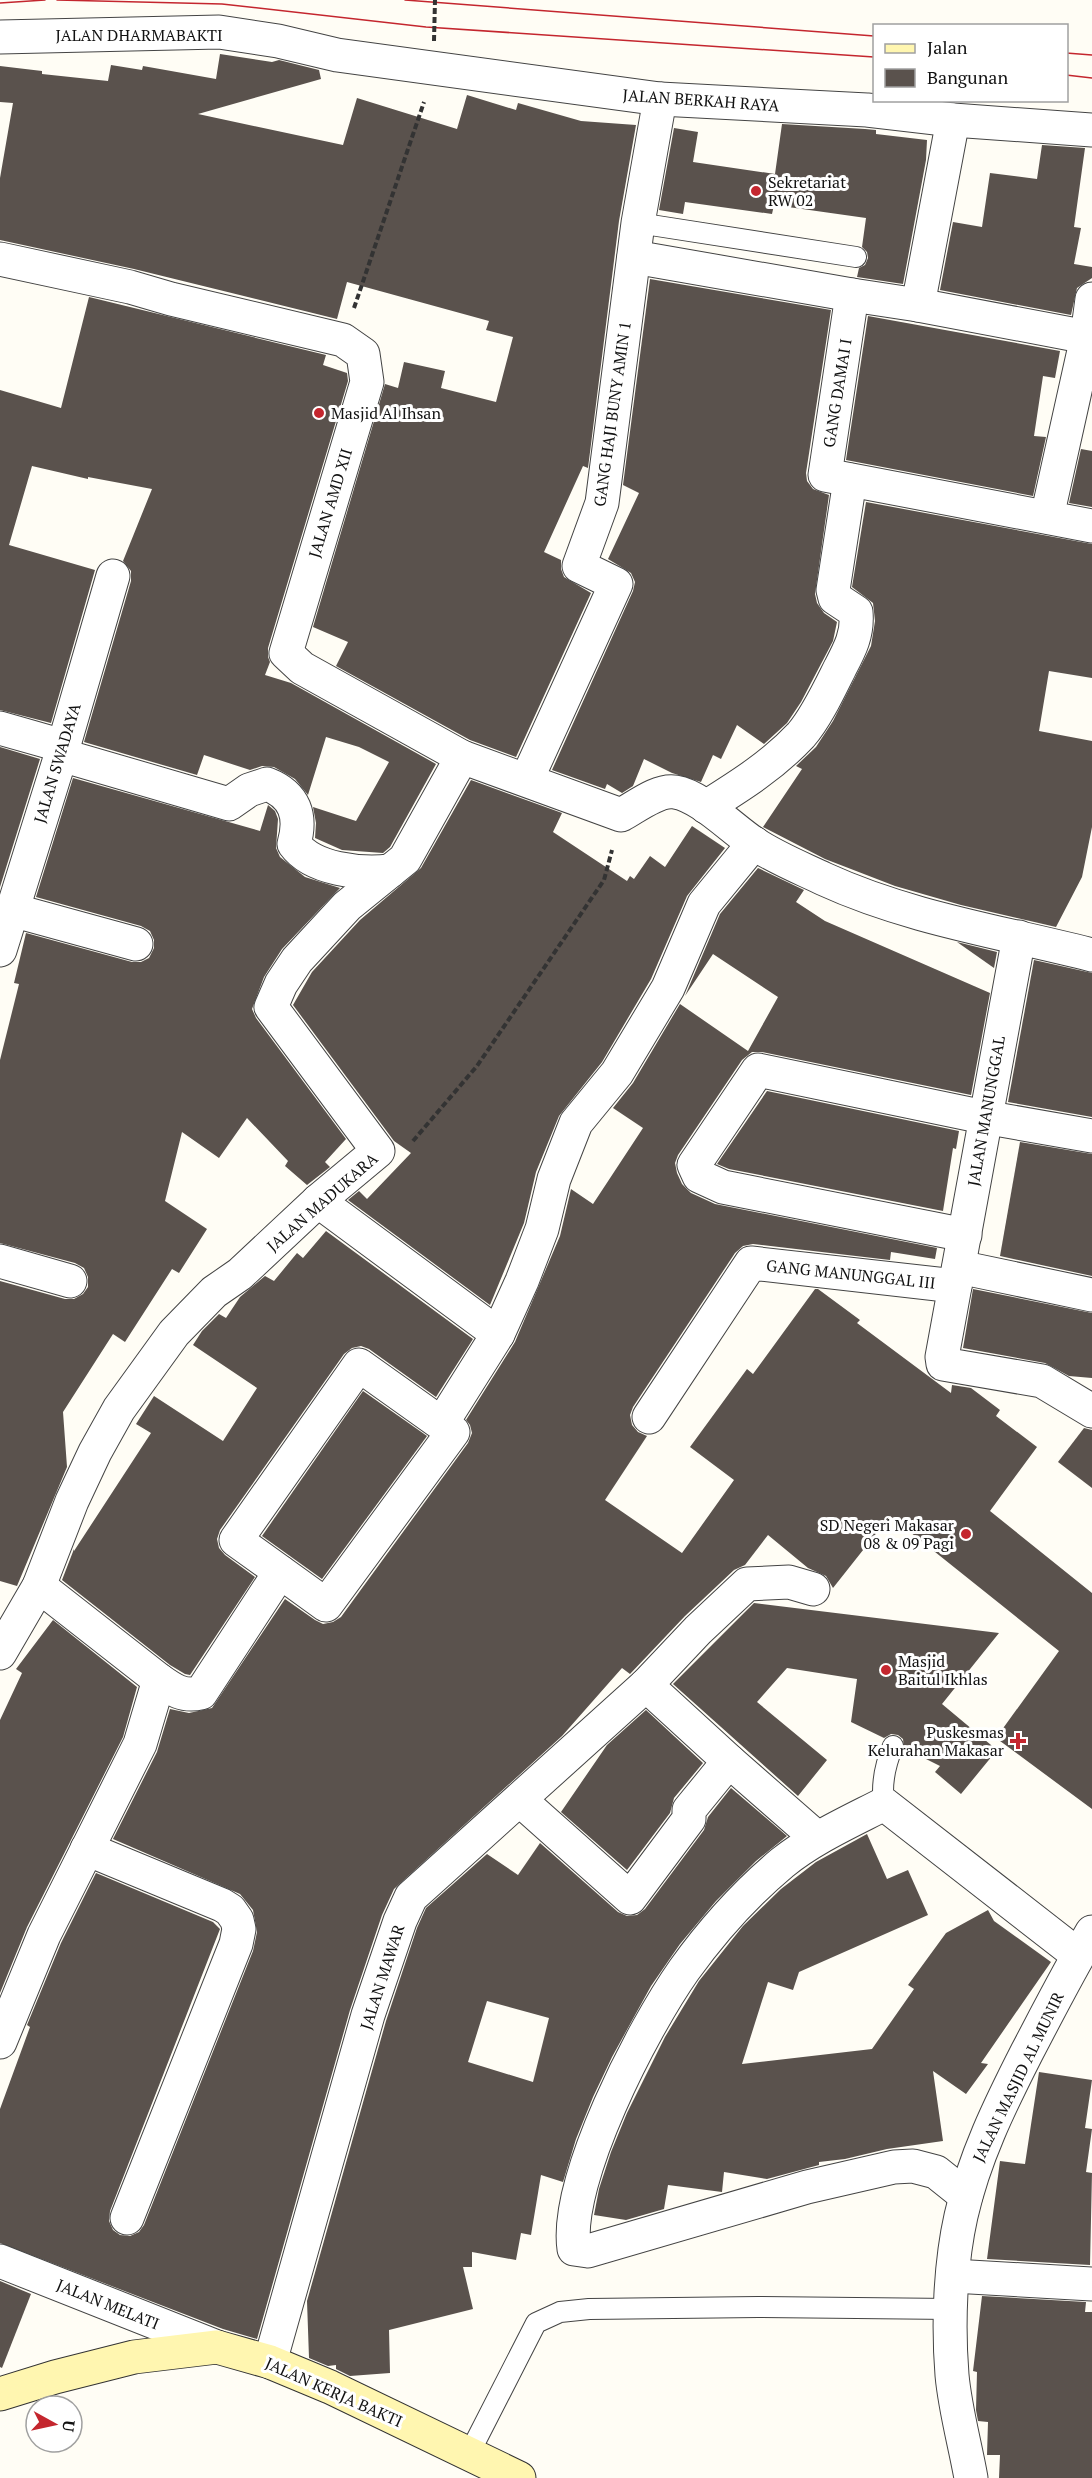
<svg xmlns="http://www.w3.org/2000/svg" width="1092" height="2478" font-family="'PT Serif',serif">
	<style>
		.building { fill: #5a524d; fill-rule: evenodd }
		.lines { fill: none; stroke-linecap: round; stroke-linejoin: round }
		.lane-casing { stroke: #444; stroke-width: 22 }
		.street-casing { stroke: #444; stroke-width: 35 }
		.secondary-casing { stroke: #333; stroke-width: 35 }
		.path { stroke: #333; stroke-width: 4; stroke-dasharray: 6 3; stroke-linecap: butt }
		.lane { stroke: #fff; stroke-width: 20 }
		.street { stroke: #fff; stroke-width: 33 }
		.secondary { stroke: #fff6b0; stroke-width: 33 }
		.tram { stroke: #c4262e; stroke-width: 1.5 }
		.path-bridge { stroke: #333; stroke-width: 4; stroke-dasharray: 6 3; stroke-linecap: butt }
		.poi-dot { fill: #c4262e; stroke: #fff; stroke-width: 2 }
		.labels { text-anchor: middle; stroke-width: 6; stroke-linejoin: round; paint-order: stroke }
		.street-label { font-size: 16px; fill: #111; stroke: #fff }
		.poi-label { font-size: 16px; fill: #111; stroke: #fff; text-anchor: start }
	</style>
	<rect width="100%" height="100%" fill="#fffdf5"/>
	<g class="building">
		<polygon points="220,54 272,62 279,60 319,70 321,79 198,114 343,145 357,98 457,129 467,95 516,110 518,103 581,121 636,125 619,221 588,468 583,466 544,552 561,560 561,569 564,577 591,593 516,757 470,740 336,666 348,642 313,627 385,384 398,388 404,362 445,371 441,388 496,402 513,337 486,330 489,321 347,282 337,319 134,269 0,240 0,178 13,103 0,102 0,66 42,71 42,74 108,81 111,65 142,70 143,66 216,79"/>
		<polygon points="782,124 865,129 876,130 876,134 927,140 926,160 903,284 857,277 859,268 865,265 868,258 867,252 862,247 866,218 774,205 772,214 685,202 683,214 659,210 674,128 698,132 693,162 775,174"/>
		<polygon points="1042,145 1085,148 1074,227 1081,228 1074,264 1092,267 1092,278 1077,288 1071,315 940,290 953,222 982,227 990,173 1037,179"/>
		<polygon points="650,279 831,310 806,473 807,481 813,489 829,495 815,594 817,603 824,613 837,622 833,641 801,702 787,723 764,744 737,725 721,759 713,755 701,782 672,773 644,759 633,786 622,793 607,784 605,789 552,770 633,591 635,582 631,573 608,559 639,493 623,485"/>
		<polygon points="89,297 326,355 323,365 347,373 348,381 268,648 268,657 270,662 265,675 291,683 436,764 390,847 383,853 342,850 315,838 316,823 313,807 356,821 389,762 359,747 326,737 308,795 295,779 274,767 262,766 250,770 204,755 197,775 84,742 131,581 131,571 123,561 152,489 88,477 88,479 32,466 9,545 95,570 51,723 0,710 0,390 61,408"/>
		<polygon points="868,316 1060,351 1055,378 1043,376 1034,436 1046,437 1033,496 846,460"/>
		<polygon points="1081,449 1092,451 1092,507 1069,503"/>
		<polygon points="866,502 1092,544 1092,678 1049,671 1039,731 1092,741 1092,827 1082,877 1056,927 961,905 895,886 825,859 763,827 802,769 796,766 816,747 833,721 871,646 875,621 873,603 852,587"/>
		<polygon points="0,747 40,759 0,887"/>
		<polygon points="73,778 260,831 268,805 275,811 278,819 276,848 280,857 305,877 340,888 282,949 264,977 252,1009 256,1018 346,1139 325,1162 330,1167 307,1185 285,1166 288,1161 247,1118 219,1158 182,1132 165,1201 207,1229 179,1273 172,1269 125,1342 113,1334 63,1412 67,1467 17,1586 0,1581 0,1281 65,1299 74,1299 83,1294 88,1287 88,1277 84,1268 75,1263 0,1243 0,1060 19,984 14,983 26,933 132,962 141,962 149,958 154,948 154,940 150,931 141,926 36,897"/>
		<polygon points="471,780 562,813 553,832 627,881 630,876 634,879 650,856 665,867 692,826 725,848 687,896 651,979 602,1062 559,1116 536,1172 524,1223 490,1305 348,1200 359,1191 367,1199 411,1153 394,1141 293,1005 312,972 360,920 421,868"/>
		<polygon points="758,868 804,890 796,902 825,921 990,993 971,1095 762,1052 752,1052 742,1060 678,1155 675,1163 677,1173 682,1184 691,1193 715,1204 937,1248 935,1259 891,1252 890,1260 753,1244 743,1246 735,1253 633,1407 630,1415 632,1425 638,1432 647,1436 605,1500 682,1553 734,1480 690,1447 747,1369 753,1374 815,1289 818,1289 860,1320 857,1323 951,1393 952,1385 971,1388 1000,1410 996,1416 1037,1447 990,1511 1092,1593 1092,1809 996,1738 1059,1651 890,1516 833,1588 826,1576 808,1568 768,1535 745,1565 734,1570 685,1616 630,1674 622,1668 562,1736 394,1889 382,1915 350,2010 257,2339 223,2329 0,2243 0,2109 30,2027 27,2025 61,1943 96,1873 213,1922 220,1929 110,2211 109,2221 113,2230 120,2235 130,2236 139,2232 144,2225 253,1951 257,1932 253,1910 240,1894 113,1839 157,1752 170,1709 189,1713 212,1708 285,1599 315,1620 323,1624 333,1622 341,1617 468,1443 472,1433 470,1425 466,1420 515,1342 560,1236 571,1189 593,1204 643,1128 613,1108 633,1083 680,1004 748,1051 778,997 713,954 685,996 720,914"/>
		<polygon points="957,942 997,952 994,968"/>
		<polygon points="1034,960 1092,973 1092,1117 1008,1102"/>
		<polygon points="767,1091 959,1131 956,1149 953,1148 943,1211 729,1169 717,1164"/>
		<polygon points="1020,1142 1092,1154 1092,1276 1000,1256"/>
		<polygon points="326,1231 473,1339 436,1397 369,1349 361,1346 352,1348 344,1354 220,1530 217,1539 219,1548 225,1555 255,1577 190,1675 185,1674 170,1665 62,1580 74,1549 74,1551 151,1433 136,1424 154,1396 223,1441 257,1388 193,1345 202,1331 219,1314 226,1318 240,1297 265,1276 274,1281 297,1253 303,1258"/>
		<polygon points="973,1289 1092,1313 1092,1378 1069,1376 1045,1363 963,1348"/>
		<polygon points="363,1391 427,1436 322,1579 262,1536"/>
		<polygon points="1084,1428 1092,1430 1092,1488 1058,1462"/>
		<polygon points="754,1603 999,1633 942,1704 997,1750 961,1794 935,1772 940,1766 904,1748 903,1739 898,1735 891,1734 884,1738 851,1722 857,1679 787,1668 757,1702 827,1760 798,1796 673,1684"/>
		<polygon points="53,1620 137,1687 123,1737 27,1927 0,1993 0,1720 22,1673 16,1669"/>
		<polygon points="646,1710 703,1763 674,1798 670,1813 627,1870 561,1812 607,1745"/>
		<path d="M731,1788L787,1836L756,1861L716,1901L680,1944L651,1986L612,2057L593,2097L576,2139L563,2182L541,2175L531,2235L521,2233L516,2260L472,2252V2267H463L473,2309L389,2330L390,2373L350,2376L336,2369V2365L328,2366L309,2358L307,2301L386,2021L417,1928L426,1908L487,1854L518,1875L540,1843L618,1912L627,1916L637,1915L645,1909L704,1830L708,1817ZM487,2001L549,2018L533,2082L468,2062Z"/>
		<polygon points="867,1834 887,1879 908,1870 928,1915 799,1972 793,1990 768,1982 742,2064 872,2049 914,1989 908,1985 946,1933 988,1910 994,1921 1051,1962 981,2063 988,2064 966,2094 933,2071 943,2141 887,2149 845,2159 819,2162 819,2165 767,2179 724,2172 722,2192 668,2185 664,2209 626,2220 594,2215 599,2189 611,2152 627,2113 665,2037 699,1981 743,1926 781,1889 816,1862"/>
		<polygon points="1039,2072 1092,2080 1085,2128 1092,2129 1086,2172 1092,2173 1090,2265 987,2259 1000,2161 1025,2164"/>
		<polygon points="0,2281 31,2294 2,2368 0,2367"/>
		<polygon points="982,2296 1086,2302 1085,2312 1092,2312 1092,2478 999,2478 1000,2455 987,2455 988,2422 978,2421 976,2410 977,2372 973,2371"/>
	</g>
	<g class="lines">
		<g class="lane-casing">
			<g id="lane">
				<polyline points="638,223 856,257"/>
				<path d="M884,1804C881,1784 885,1765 893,1746"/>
				<polyline points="469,2454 536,2323 560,2312 589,2309 758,2307 951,2309"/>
			</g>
		</g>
		<g class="street-casing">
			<g id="street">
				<polyline points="0,37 219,32 278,41 337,55 660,99 867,110 953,120 1092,130"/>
				<polyline points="953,120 918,305 852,295 825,475 1092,526"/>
				<polyline points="634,257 852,295"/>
				<path d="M0,259L130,287L171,299L343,340L363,354L367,382L286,653L302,668L462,757L621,815C636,807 658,789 675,792C701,796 733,830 755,844C776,858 801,868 824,879C909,918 1002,932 1092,955"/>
				<polyline points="918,305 1087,337"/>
				<polyline points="1047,517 1087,337 1092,299"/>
				<polyline points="0,728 63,746"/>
				<path d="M61,755L229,804L249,790L267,784C295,795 302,816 294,844C313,870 360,874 390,871"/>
				<polyline points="527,779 616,584 579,566 602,503 638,223 660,99"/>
				<path d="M706,807C741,785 773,765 801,735C816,718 830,688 840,668C850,649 858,634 856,612L835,598L833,590L850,480"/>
				<polyline points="12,910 136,944"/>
				<polyline points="1019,937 942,1357 943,1364 1042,1381 1092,1411"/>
				<polyline points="0,950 61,755 113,576"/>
				<polyline points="318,1201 498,1334 522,1281 542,1229 554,1179 576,1123 617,1073 668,988 704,904 754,843"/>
				<polyline points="965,1235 723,1187 699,1176 694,1165 758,1070 984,1117 1092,1136"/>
				<polyline points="0,1261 70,1281"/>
				<polyline points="959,1267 1092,1295"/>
				<polygon points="359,1365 453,1432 326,1605 236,1540"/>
				<polyline points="649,1417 751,1263 955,1286"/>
				<polyline points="442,1423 498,1334"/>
				<path d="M39,1586L159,1680C173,1690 183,1697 201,1693L280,1572"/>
				<polyline points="0,1653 39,1586 72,1501 95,1452 119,1409 174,1333 214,1292 240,1274 318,1201 378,1151 271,1007 281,984 297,960 347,906 405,859 462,757"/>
				<polyline points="646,1685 729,1761 817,1838"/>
				<polyline points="520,1800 630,1898 689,1819 689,1810 729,1761"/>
				<polyline points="87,1849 222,1905 230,1910 237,1920 239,1929 236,1944 127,2218"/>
				<polyline points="0,2042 44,1935 140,1744 159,1680"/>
				<path d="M966,2196L936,2172L913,2166L894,2167L807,2187L588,2251L574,2249C564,2180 643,2028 684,1970C712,1931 745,1894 782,1863C813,1838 849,1822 884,1804L1078,1955"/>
				<polyline points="0,2261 217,2347"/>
				<polyline points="953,2276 1092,2284"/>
				<polyline points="270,2362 368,2015 400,1921 411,1897 646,1685 698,1630 747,1584 789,1582 813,1589"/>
				<path d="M971,2478C965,2444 955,2409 952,2375C948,2325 950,2265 961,2216C974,2158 1000,2105 1027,2052C1048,2012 1069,1971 1092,1932"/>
			</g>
		</g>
		<g class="secondary-casing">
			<polyline id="secondary" points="0,2394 55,2377 134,2357 217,2347 270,2362 330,2387 519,2478"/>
		</g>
		<g class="path">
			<polyline points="354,308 424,102"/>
			<polyline points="413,1141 477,1066 604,880 612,850"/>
		</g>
		<use href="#lane" class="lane"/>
		<use href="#street" class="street"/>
		<use href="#secondary" class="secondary"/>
		<g class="tram">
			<polyline points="57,0 222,4 426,27 874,57"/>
			<polyline points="405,0 874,36"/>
			<polyline points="0,3 45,0"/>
			<polyline points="1066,53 1092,55"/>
			<polyline points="1066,75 1092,78"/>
		</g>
		<polyline class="path-bridge" points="434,41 435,0"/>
	</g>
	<g class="poi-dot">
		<circle cx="756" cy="191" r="6"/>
		<circle cx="319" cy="413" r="6"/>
		<circle cx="966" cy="1534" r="6"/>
		<circle cx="886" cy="1670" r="6"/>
		<path d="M1015 1732h6v6h6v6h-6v6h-6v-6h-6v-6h6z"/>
	</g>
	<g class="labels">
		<g class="street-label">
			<text x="139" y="41">JALAN DHARMABAKTI</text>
			<text transform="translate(701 100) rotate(4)" y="6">JALAN BERKAH RAYA</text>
			<text transform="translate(837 393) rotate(-81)" y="6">GANG DAMAI I</text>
			<text transform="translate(612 414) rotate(-82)" y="6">GANG HAJI BUNY AMIN 1</text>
			<text transform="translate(330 503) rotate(-73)" y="6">JALAN AMD XII</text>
			<text transform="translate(57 763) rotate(-73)" y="6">JALAN SWADAYA</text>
			<text transform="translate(986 1111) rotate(-80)" y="6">JALAN MANUNGGAL</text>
			<text transform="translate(322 1202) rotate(-41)" y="6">JALAN MADUKARA</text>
			<text transform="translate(851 1274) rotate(6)" y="6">GANG MANUNGGAL III</text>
			<text transform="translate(382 1977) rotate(-72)" y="6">JALAN MAWAR</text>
			<text transform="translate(1018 2077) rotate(-64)" y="6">JALAN MASJID AL MUNIR</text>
			<text transform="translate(108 2304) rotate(22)" y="6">JALAN MELATI</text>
			<text transform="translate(334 2392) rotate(24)" y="6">JALAN KERJA BAKTI</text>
		</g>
		<g class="poi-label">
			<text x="768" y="188">Sekretariat<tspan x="768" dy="18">RW 02</tspan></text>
			<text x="331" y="419">Masjid Al Ihsan</text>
			<text x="954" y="1531" text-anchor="end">SD Negeri Makasar<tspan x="954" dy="18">08 &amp; 09 Pagi</tspan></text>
			<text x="898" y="1667">Masjid<tspan x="898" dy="18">Baitul Ikhlas</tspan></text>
			<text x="1004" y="1738" text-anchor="end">Puskesmas<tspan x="1004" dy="18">Kelurahan Makasar</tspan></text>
		</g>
	</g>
	<rect x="873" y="24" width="195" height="78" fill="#ffffff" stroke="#a0a0a0" stroke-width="1.5"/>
	<rect x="885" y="44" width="30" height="9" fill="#fff6b0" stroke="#a0a0a0" stroke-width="1.5"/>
	<text x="927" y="54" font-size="18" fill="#111111">Jalan</text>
	<rect x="885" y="69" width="30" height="18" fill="#5a524d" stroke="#a0a0a0" stroke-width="1.5"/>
	<text x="927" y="84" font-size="18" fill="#111111">Bangunan</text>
	<g transform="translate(54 2424) rotate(98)"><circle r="28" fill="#ffffff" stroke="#a0a0a0" stroke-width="1.5"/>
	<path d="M0-4.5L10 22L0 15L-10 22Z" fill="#c4262e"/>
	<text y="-9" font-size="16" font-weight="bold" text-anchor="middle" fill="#111111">U</text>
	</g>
</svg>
